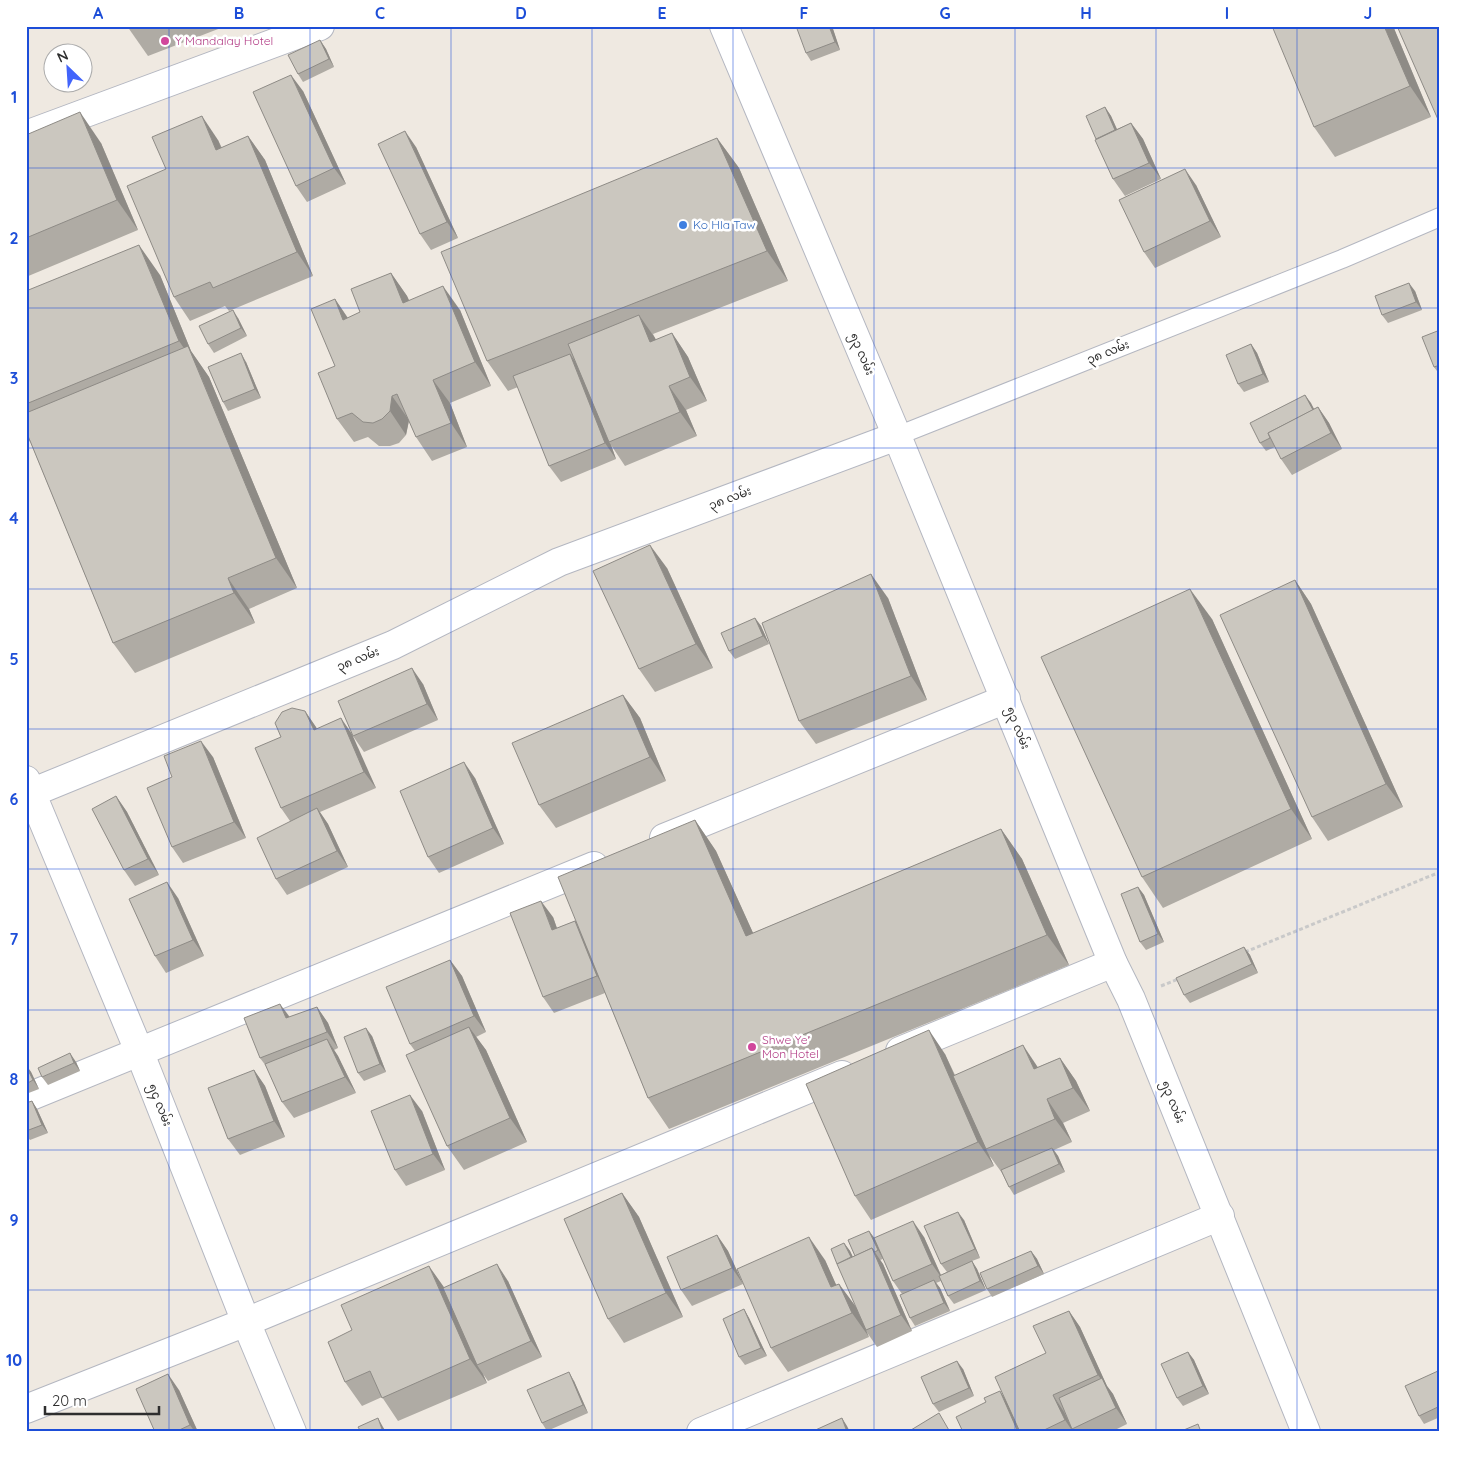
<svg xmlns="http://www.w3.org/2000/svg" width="1466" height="1458" font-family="Quicksand,'Noto Sans Myanmar',sans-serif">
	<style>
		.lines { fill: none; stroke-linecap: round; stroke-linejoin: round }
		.service-casing { stroke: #b4b7c1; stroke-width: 20 }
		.minor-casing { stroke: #b4b7c1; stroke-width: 30 }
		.path { stroke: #c9c9c9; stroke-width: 3; stroke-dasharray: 4 2.5; stroke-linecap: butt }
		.service { stroke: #fff; stroke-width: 18 }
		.minor { stroke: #fff; stroke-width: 28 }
		.wall { fill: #afaba4 }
		.shaded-wall { fill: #8e8b86 }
		.building { fill: #cbc7bf; stroke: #8e8b86 }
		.grid { fill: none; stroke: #1d4ed8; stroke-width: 1; stroke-opacity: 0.55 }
		.hotel-dot { fill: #d1479c; stroke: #fff; stroke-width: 2 }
		.shop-dot { fill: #3f7fe0; stroke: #fff; stroke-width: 2 }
		.labels { text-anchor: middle; stroke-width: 5; stroke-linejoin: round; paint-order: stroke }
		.hotel-label { font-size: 12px; fill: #b23c85; stroke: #fff; text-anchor: start }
		.shop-label { font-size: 12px; fill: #366cbe; stroke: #fff; text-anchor: start }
		.street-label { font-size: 12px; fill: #2e2e2e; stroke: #fff }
		.neatline { fill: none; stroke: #1d4ed8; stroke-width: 2 }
		.grid-label { font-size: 16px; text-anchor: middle; font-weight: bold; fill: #1d4ed8 }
	</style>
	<rect width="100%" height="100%" fill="#efe9e1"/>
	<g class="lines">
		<g class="service-casing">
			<polyline id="service" points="897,436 1342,259 1440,217"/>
		</g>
		<g class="minor-casing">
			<g id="minor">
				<polyline points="724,26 897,436 1113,963 1131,999 1306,1432"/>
				<polyline points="26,135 320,26"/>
				<polyline points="26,780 139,1051 246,1322 292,1432"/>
				<polyline points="26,795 393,645 559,562 897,436"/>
				<polyline points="664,838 1006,699"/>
				<polyline points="900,1051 1113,963"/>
				<polyline points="26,1098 594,866"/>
				<polyline points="26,1409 246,1322 842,1075"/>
				<polyline points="701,1432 1220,1216"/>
			</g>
		</g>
		<g class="path">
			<polyline points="1245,952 1440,872"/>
			<polyline points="1161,986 1181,978"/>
		</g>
		<use href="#service" class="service"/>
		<use href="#minor" class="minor"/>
	</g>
	<g class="wall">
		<polygon points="127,26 226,26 148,56"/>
		<polygon points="832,26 840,50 811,61 806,53"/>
		<polygon points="1393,26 1431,117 1335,157 1314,127"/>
		<polygon points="320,40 326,49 334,67 303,82 298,74"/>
		<polygon points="303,91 346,184 307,202 296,186"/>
		<polygon points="1105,107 1111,116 1117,129 1131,123 1143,139 1161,179 1125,196 1113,179 1096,139"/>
		<polygon points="26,135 101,143 138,230 26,277"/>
		<polygon points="248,136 265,160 313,276 229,311 225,306 190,321 174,297 166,169 218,140 222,148"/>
		<polygon points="717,138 739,168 788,281 653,334 656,340 672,333 688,357 707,401 686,410 697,436 625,466 611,445 616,459 561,482 549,466 518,387 508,391 487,361"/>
		<polygon points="416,147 458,238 431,250 420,234"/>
		<polygon points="1196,185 1221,237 1155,268 1144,252"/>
		<polygon points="391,273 407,296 409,300 460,310 491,386 450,403 467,447 432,461 416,437 409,421 406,435 399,443 390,446 379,446 368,437 354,442 337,419 335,366 335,299 348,318 360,312"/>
		<polygon points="160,275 191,351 209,377 297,588 249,609 255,623 135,673 113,643 30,441 26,443 26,291"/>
		<polygon points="1415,291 1422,310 1388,323 1382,315"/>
		<polygon points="238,318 247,336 214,353 208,344"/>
		<polygon points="1440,330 1440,375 1434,367"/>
		<polygon points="1251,344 1257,353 1269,382 1244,392 1238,384"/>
		<polygon points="246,362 261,398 228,411 223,402"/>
		<polygon points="1305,395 1314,409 1318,407 1329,423 1342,449 1292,475 1281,459 1275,447 1266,451 1260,443"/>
		<polygon points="667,568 713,668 655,692 639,669"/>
		<polygon points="1295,580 1311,604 1403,807 1328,841 1312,817"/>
		<polygon points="888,598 927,700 816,744 799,721"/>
		<polygon points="755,618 761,626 769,644 735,659 729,651"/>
		<polygon points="1212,619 1312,839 1163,908 1142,877"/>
		<polygon points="423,684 438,720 364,752 353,736"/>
		<polygon points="623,695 640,718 666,781 556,828 539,805"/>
		<polygon points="305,711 317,729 341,718 376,788 320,812 328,824 348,867 287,895 276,879 290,821 281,808 281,737"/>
		<polygon points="213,757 246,838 183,863 172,847 172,777"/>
		<polygon points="475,778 504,844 439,873 428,857"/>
		<polygon points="116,796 127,812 159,875 135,886 124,870"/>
		<polygon points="695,820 716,851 753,933 1001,829 1022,859 1069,965 669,1129 648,1098 605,993 554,1013 543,997 553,917 557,928 575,921"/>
		<polygon points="1138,887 1144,895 1164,942 1146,950 1140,942"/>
		<polygon points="178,898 204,956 166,973 155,956"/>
		<polygon points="1244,947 1250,955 1258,973 1190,1003 1184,995"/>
		<polygon points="450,960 462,976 486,1032 476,1037 486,1050 527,1142 464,1170 447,1146 415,1051 410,1044"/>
		<polygon points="317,1007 328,1023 338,1048 334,1050 338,1056 356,1093 294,1118 282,1102 266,1066 260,1058 290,1017"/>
		<polygon points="372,1036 386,1072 364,1081 358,1073"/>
		<polygon points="945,1054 955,1075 1038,1067 1060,1058 1076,1081 1090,1111 1063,1123 1072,1142 1054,1150 1058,1156 1065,1172 1014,1195 1009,1187 1002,1173 989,1155 994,1166 871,1220 855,1196"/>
		<polygon points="76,1062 80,1071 48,1085 42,1077"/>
		<polygon points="26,1065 31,1072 39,1089 26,1094"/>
		<polygon points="254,1070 265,1086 285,1137 240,1155 228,1139"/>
		<polygon points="32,1101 37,1109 48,1133 30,1140 26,1135 26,1103"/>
		<polygon points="422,1111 445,1170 406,1186 395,1170"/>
		<polygon points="622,1193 639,1217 683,1317 624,1343 608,1319"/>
		<polygon points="964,1220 980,1258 972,1261 977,1269 986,1290 954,1304 948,1296 941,1281 936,1283 940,1288 950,1311 915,1326 910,1318 902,1294 893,1281 924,1237 941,1275 947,1272 941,1264"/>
		<polygon points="869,1231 875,1239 883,1259 880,1260 883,1264 912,1331 877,1347 866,1331 869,1337 788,1372 771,1348 825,1260 836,1285 839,1284 856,1307 844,1243 850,1251 853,1257 855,1256"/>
		<polygon points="717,1235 728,1251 743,1284 692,1306 681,1290"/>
		<polygon points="1031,1251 1037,1259 1044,1274 992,1297 987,1289"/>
		<polygon points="508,1281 542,1357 488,1381 483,1374 487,1383 398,1421 382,1397 362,1406 345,1382 445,1288"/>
		<polygon points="744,1309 749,1318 767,1356 745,1365 739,1357"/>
		<polygon points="1069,1311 1080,1327 1107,1386 1113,1394 1127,1424 1111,1432 1075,1432 1065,1411 1074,1432 963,1432 986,1402 1005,1399 1046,1353"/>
		<polygon points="1188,1352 1194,1360 1209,1394 1183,1406 1177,1398"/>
		<polygon points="963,1369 974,1396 939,1412 933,1404"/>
		<polygon points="1440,1373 1440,1417 1424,1424 1419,1416"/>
		<polygon points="574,1381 588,1413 547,1431 542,1423"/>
		<polygon points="179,1390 198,1432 155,1432"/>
	</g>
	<g class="shaded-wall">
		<polygon points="829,26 832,26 840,50 835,42"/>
		<polygon points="1384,26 1393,26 1431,117 1410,86"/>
		<polygon points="320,40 326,49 334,67 329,59"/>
		<polygon points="291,75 303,91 346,184 334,168"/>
		<polygon points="1105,107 1111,116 1122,141 1116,133"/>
		<polygon points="80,112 101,143 138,230 117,200"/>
		<polygon points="202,116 218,140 232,174 216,150"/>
		<polygon points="1131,123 1143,139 1161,179 1149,163"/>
		<polygon points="405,131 416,147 458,238 447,222"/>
		<polygon points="248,136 265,160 313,276 297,252"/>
		<polygon points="717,138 739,168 788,281 767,251"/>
		<polygon points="1185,169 1196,185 1221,237 1210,221"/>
		<polygon points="139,245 160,275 191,351 209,377 297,588 276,558 197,367 179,341"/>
		<polygon points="391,273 407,296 420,326 403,303"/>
		<polygon points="1409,283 1415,291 1422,310 1416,302"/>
		<polygon points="443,286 460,310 491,386 475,362"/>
		<polygon points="335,299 351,323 343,320"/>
		<polygon points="233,310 238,318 247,336 241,328"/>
		<polygon points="639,315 655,338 667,365 650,342"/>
		<polygon points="672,333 688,357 707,401 690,377"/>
		<polygon points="1251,344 1257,353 1269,382 1263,374"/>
		<polygon points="241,353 246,362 261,398 255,389"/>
		<polygon points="570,354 581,370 609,442 611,445 616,459 605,443"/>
		<polygon points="433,380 450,403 467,447 451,423"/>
		<polygon points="669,386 686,410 697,436 680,412"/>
		<polygon points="1305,395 1311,403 1321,423 1315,415"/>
		<polygon points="392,396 409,420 406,435 390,411"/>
		<polygon points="1318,407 1329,423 1342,449 1331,433"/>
		<polygon points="650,545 667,568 713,668 696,644"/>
		<polygon points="871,574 888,598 927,700 911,676"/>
		<polygon points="228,578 249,609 255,623 234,593"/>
		<polygon points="1295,580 1311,604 1403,807 1386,784"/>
		<polygon points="1190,589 1212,619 1312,839 1291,809"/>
		<polygon points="755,618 761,626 769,644 763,636"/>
		<polygon points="412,668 423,684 438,720 427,704"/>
		<polygon points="623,695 640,718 666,781 650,757"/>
		<polygon points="305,711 316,727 325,746 314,730"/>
		<polygon points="341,718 352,734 376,788 364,772"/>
		<polygon points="201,741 213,757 246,838 234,822"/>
		<polygon points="464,762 475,778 504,844 493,828"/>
		<polygon points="116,796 127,812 159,875 148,859"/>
		<polygon points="317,808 328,824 348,867 337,851"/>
		<polygon points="695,820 716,851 768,966 746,936"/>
		<polygon points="1001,829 1022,859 1069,965 1047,935"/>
		<polygon points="167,882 178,898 204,956 193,940"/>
		<polygon points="1138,887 1144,895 1164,942 1158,934"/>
		<polygon points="541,901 553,917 563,946 552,930"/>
		<polygon points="575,921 608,992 597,976"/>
		<polygon points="1244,947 1250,955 1258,973 1252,964"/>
		<polygon points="450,960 462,976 486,1032 474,1016"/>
		<polygon points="280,1004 292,1020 286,1018"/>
		<polygon points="317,1007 328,1023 338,1048 327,1032"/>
		<polygon points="469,1027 486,1050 527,1142 510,1118"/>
		<polygon points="366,1028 372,1036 386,1072 380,1064"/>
		<polygon points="929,1030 945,1054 987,1149 986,1149 989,1155 994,1166 978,1142"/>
		<polygon points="327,1039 338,1056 356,1093 345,1077"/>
		<polygon points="1023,1045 1039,1069 1034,1069"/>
		<polygon points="70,1053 76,1062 80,1071 74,1063"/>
		<polygon points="1060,1058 1076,1081 1090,1111 1073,1088"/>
		<polygon points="26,1065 31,1072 39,1089 33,1080"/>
		<polygon points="254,1070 265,1086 285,1137 274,1121"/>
		<polygon points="410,1095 422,1111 445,1170 433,1154"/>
		<polygon points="1047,1099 1063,1123 1072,1142 1055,1119"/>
		<polygon points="32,1101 37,1109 48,1133 42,1125"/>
		<polygon points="1052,1148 1058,1156 1065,1172 1059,1164"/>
		<polygon points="622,1193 639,1217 683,1317 666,1293"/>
		<polygon points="958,1212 964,1220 980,1258 975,1249"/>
		<polygon points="913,1221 924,1237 943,1280 932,1264"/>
		<polygon points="869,1231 875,1239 883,1259 878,1250"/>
		<polygon points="717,1235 728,1251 743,1284 732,1268"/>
		<polygon points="809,1237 825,1260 848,1311 831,1287"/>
		<polygon points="844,1243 850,1251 858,1268 852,1260"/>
		<polygon points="872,1248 883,1264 912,1331 901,1315"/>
		<polygon points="1031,1251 1037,1259 1044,1274 1038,1266"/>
		<polygon points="972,1261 977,1269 986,1290 980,1281"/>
		<polygon points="497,1264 508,1281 542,1357 531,1341"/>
		<polygon points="429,1266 446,1290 477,1365 483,1374 487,1383 470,1359"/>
		<polygon points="934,1280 940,1288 950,1311 944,1303"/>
		<polygon points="839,1284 856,1307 869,1337 852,1313"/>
		<polygon points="744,1309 749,1318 767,1356 761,1348"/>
		<polygon points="1069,1311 1080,1327 1107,1386 1113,1394 1127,1424 1116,1408 1104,1383 1098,1375"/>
		<polygon points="1188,1352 1194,1360 1209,1394 1203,1386"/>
		<polygon points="957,1361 963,1369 974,1396 969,1388"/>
		<polygon points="569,1372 574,1381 588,1413 583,1405"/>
		<polygon points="168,1374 179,1390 198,1432 195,1432 190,1425"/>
		<polygon points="1000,1391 1011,1407 1022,1432 1018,1432"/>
		<polygon points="1053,1395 1064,1412 1074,1432 1073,1432 1065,1420"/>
		<polygon points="378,1418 383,1427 386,1432 383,1432"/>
		<polygon points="842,1418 847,1426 850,1432 847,1432"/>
	</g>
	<g class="building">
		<polygon points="796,26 829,26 835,42 806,53"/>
		<polygon points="1272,26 1384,26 1410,86 1314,127"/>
		<polygon points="1397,26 1440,26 1440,124"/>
		<polygon points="320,40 329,59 298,74 288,55"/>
		<polygon points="291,75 334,168 296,186 253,92"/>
		<polygon points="1105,107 1115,130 1096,139 1086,116"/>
		<polygon points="80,112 117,200 26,238 26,135"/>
		<polygon points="202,116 216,150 248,136 297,252 213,288 210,282 174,297 127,186 166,169 152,137"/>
		<polygon points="1131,123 1149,163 1113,179 1095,140"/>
		<polygon points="405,131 447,222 420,234 378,144"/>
		<polygon points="717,138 767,251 487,361 441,252"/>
		<polygon points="1185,169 1210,221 1144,252 1119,200"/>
		<polygon points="139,245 179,341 26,404 26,291"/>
		<polygon points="391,273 403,303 443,286 475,362 433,380 451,423 416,437 397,394 392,396 390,411 382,419 373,423 363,422 352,413 337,419 318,373 335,366 311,309 335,299 343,320 360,312 351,289"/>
		<polygon points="1409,283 1416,302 1382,315 1375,296"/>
		<polygon points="233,310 241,328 208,344 199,326"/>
		<polygon points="639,315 650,342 672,333 690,377 669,386 680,412 609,442 568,344"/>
		<polygon points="1440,330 1440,365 1434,367 1422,337"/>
		<polygon points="1251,344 1263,374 1238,384 1226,355"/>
		<polygon points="188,346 276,558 228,578 234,593 113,643 26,431 26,413"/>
		<polygon points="241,353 255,389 223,402 208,367"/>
		<polygon points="570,354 605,443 549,466 513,376"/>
		<polygon points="1305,395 1313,410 1268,433 1270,438 1260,443 1250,423"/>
		<polygon points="1318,407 1331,433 1281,459 1268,433"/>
		<polygon points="650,545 696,644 639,669 593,571"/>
		<polygon points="871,574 911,676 799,721 762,623"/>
		<polygon points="1295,580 1386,784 1312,817 1220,615"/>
		<polygon points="1190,589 1291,809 1142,877 1041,657"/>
		<polygon points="755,618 763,636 729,651 721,633"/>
		<polygon points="412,668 427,704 353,736 338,701"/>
		<polygon points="623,695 650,757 539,805 512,743"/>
		<polygon points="292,708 305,711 314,730 341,718 364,772 281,808 255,748 281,737 275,723 282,712"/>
		<polygon points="201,741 234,822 172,847 147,788 172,777 164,756"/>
		<polygon points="464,762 493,828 428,857 400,791"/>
		<polygon points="116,796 148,859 124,870 92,809"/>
		<polygon points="317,808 337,851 276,879 257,838"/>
		<polygon points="695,820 746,936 1001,829 1047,935 648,1098 558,877"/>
		<polygon points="167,882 193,940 155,956 129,899"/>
		<polygon points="1138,887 1158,934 1140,942 1121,894"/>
		<polygon points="541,901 552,930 575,921 597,976 543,997 510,913"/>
		<polygon points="1244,947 1252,964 1184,995 1176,978"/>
		<polygon points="450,960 474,1016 410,1044 386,987"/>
		<polygon points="280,1004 286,1018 317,1007 327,1032 260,1058 244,1018"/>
		<polygon points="469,1027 510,1118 447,1146 406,1055"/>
		<polygon points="366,1028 380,1064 358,1073 344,1037"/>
		<polygon points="929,1030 978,1142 855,1196 806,1084"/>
		<polygon points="327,1039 345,1077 282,1102 265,1064"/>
		<polygon points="1023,1045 1034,1069 1060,1058 1073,1088 1047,1099 1055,1119 986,1149 953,1076"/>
		<polygon points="70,1053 74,1063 42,1077 38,1068"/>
		<polygon points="26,1066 33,1080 26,1084"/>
		<polygon points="254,1070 274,1121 228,1139 208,1088"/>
		<polygon points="410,1095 433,1154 395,1170 371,1111"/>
		<polygon points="32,1101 42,1125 26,1131 26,1103"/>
		<polygon points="1052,1148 1059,1164 1009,1187 1001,1170"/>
		<polygon points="622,1193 666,1293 608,1319 564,1219"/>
		<polygon points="958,1212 975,1249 941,1264 924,1226"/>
		<polygon points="913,1221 932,1264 893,1281 874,1238"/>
		<polygon points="869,1231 878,1250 875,1252 872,1248 855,1256 848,1240"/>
		<polygon points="717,1235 732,1268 681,1290 667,1257"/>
		<polygon points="809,1237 831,1287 839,1284 852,1313 771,1348 737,1269"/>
		<polygon points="844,1243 851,1257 837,1264 831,1249"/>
		<polygon points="872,1248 901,1315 866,1330 837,1264"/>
		<polygon points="1031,1251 1038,1266 987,1289 980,1273"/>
		<polygon points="972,1261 980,1281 948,1296 939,1276"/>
		<polygon points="497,1264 531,1341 477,1365 443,1288"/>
		<polygon points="429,1266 470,1359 382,1398 370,1371 345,1382 328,1342 352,1330 341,1305"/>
		<polygon points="934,1280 944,1303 910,1318 900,1295"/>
		<polygon points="744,1309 761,1348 739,1357 723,1319"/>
		<polygon points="1069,1311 1098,1375 1053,1395 1065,1420 1040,1432 1020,1432 995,1377 1046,1353 1033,1326"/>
		<polygon points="1188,1352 1203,1386 1177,1398 1161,1364"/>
		<polygon points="957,1361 969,1388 933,1404 921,1377"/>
		<polygon points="1438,1371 1440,1374 1440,1406 1419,1416 1405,1386"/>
		<polygon points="569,1372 583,1405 542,1423 527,1390"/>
		<polygon points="168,1374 190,1425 175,1432 155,1432 136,1389"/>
		<polygon points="1102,1378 1116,1408 1072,1429 1059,1398"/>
		<polygon points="1000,1391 1018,1432 963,1432 956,1417 986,1402 984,1398"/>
		<polygon points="939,1413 950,1432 913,1432 911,1430"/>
		<polygon points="378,1418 383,1432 361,1432 358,1427"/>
		<polygon points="842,1418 847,1432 811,1432"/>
		<polygon points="1198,1424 1201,1432 1179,1432"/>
	</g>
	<path class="grid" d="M169,26V1432M310,26V1432M451,26V1432M592,26V1432M733,26V1432M874,26V1432M1015,26V1432M1156,26V1432M1297,26V1432M26,168H1440M26,308H1440M26,448H1440M26,589H1440M26,729H1440M26,869H1440M26,1010H1440M26,1150H1440M26,1290H1440"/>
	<g class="hotel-dot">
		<circle cx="165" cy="41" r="5"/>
		<circle cx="752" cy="1047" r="5"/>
	</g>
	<circle class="shop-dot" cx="683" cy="225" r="5"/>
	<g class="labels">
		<g class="hotel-label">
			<text x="175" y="45">Y Mandalay Hotel</text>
			<text x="762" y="1044">Shwe Ye'<tspan x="762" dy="14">Mon Hotel</tspan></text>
		</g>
		<g class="shop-label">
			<text x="693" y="229">Ko Hla Taw</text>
		</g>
		<g class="street-label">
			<text transform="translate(1108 352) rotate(-22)" y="4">၃၈ လမ်း</text>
			<text transform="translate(862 354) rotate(67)" y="4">၅၃ လမ်း</text>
			<text transform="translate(730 498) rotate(-21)" y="4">၃၈ လမ်း</text>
			<text transform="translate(358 659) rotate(-22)" y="4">၃၈ လမ်း</text>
			<text transform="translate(1018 728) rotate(68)" y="4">၅၃ လမ်း</text>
			<text transform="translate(1173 1102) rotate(68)" y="4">၅၃ လမ်း</text>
			<text transform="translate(160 1105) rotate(68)" y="4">၅၄ လမ်း</text>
		</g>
	</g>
	<rect width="1466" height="1458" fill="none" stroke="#ffffff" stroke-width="55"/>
	<g transform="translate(68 68) rotate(335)"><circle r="24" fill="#ffffff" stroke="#ababab"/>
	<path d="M0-4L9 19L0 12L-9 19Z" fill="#4264fb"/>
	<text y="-8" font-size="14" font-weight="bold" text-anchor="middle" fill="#2e2e2e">N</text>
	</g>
	<path d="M45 1406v8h114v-8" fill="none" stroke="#2e2e2e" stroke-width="2.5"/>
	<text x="52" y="1406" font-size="15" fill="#2e2e2e" stroke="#ffffff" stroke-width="4" paint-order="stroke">20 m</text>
	<rect x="28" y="28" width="1410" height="1402" class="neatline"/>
	<g class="grid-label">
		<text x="98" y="19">A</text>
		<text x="239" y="19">B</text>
		<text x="380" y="19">C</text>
		<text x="521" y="19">D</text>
		<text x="662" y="19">E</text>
		<text x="804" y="19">F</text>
		<text x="945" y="19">G</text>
		<text x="1086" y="19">H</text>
		<text x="1227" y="19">I</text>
		<text x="1368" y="19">J</text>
		<text x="14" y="103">1</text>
		<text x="14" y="244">2</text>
		<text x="14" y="384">3</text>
		<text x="14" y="524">4</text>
		<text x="14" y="665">5</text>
		<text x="14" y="805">6</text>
		<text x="14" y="945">7</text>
		<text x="14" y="1085">8</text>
		<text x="14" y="1226">9</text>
		<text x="14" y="1366">10</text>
	</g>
</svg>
